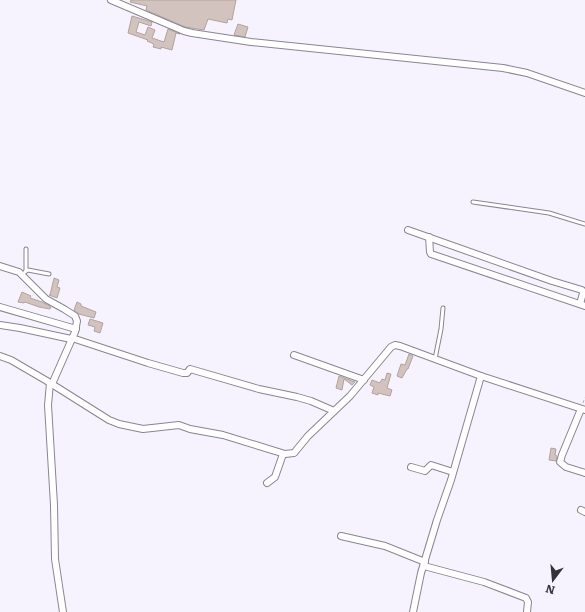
<svg xmlns="http://www.w3.org/2000/svg" width="585" height="612" font-family="Literata,serif">
	<style>
		.building { fill: #d2c3bf; stroke: #b1a39f }
		.lines { fill: none; stroke-linecap: round; stroke-linejoin: round }
		.lane-casing { stroke: #898591; stroke-width: 5 }
		.street-casing { stroke: #898591; stroke-width: 8 }
		.path { stroke: #b6b3bc; stroke-width: 1; stroke-dasharray: 3 3; stroke-linecap: butt }
		.lane { stroke: #fff; stroke-width: 3 }
		.street { stroke: #fff; stroke-width: 6 }
	</style>
	<rect width="100%" height="100%" fill="#f7f3fe"/>
	<g class="building">
		<polygon points="131,0 236,0 232,20 228,19 227,23 208,19 204,30 185,27 146,10 147,6 130,2"/>
		<polygon points="132,16 152,22 151,26 139,22 136,32 145,35 148,27 155,30 152,38 164,42 168,29 180,34 176,33 172,50 161,47 161,49 153,47 154,44 147,41 148,40 128,33"/>
		<polygon points="238,24 248,27 245,37 234,35"/>
		<polygon points="54,278 59,280 57,287 60,288 57,298 49,295 50,295"/>
		<polygon points="22,292 31,296 30,298 42,302 51,307 50,309 39,307 25,302 24,303 18,302"/>
		<polygon points="77,302 81,304 81,306 96,312 94,318 79,314 74,310"/>
		<polygon points="90,319 103,323 100,333 94,331 95,327 88,325"/>
		<polygon points="409,354 413,356 408,369 407,369 402,378 397,376 401,364 405,365"/>
		<polygon points="387,373 391,374 387,388 392,390 390,396 378,393 378,395 372,393 374,387 370,385 372,380 380,383 382,379 385,380"/>
		<polygon points="339,376 355,382 352,385 344,379 342,390 336,388"/>
		<polygon points="551,448 556,449 555,455 557,456 556,461 549,460"/>
	</g>
	<g class="lines">
		<g class="lane-casing">
			<g id="lane">
				<polyline points="473,202 549,213 585,224"/>
				<polyline points="26,249 26,271"/>
				<polyline points="22,275 26,271 28,270 49,274"/>
				<polyline points="435,359 441,329 443,308"/>
			</g>
		</g>
		<g class="street-casing">
			<g id="street">
				<polyline points="111,0 184,31 192,33 251,42 503,68 527,73 585,93"/>
				<polyline points="408,230 552,281 582,290 583,293 580,304"/>
				<polyline points="429,237 430,252 431,254 585,306"/>
				<polyline points="0,266 19,272 46,299 64,309 75,316 77,321 75,332 52,384"/>
				<polyline points="0,307 76,329"/>
				<polyline points="0,325 20,328 71,339"/>
				<polyline points="72,338 148,363 183,373 187,373 190,369 259,389 297,397 311,401 334,411"/>
				<polyline points="294,355 364,380"/>
				<polyline points="0,356 11,360 47,381 109,420 119,424 143,429 179,425 190,429 223,435 285,454 294,453 308,436 350,396 391,347 395,345 400,346 481,376 585,410"/>
				<polyline points="50,383 48,405 54,505 55,559 63,612"/>
				<polyline points="581,409 562,455 560,462 566,467 585,473"/>
				<polyline points="411,467 425,471 431,465 453,472"/>
				<polyline points="267,483 275,477 283,454"/>
				<polyline points="581,510 585,512"/>
				<polyline points="341,536 385,546 425,562"/>
				<polyline points="424,566 484,582 526,598 528,602 527,612"/>
				<polyline points="413,612 421,573 437,520 451,480 481,376"/>
			</g>
		</g>
		<polyline class="path" points="583,403 585,397"/>
		<use href="#lane" class="lane"/>
		<use href="#street" class="street"/>
	</g>
	<g transform="translate(553 580) rotate(196)" stroke="#f7f3fe" stroke-width="3" paint-order="stroke">
	<path d="M0-3L7 15L0 10L-7 15Z" fill="#343338"/>
	<text y="-6" font-size="11" font-weight="bold" text-anchor="middle" fill="#343338">N</text>
	</g>
</svg>
